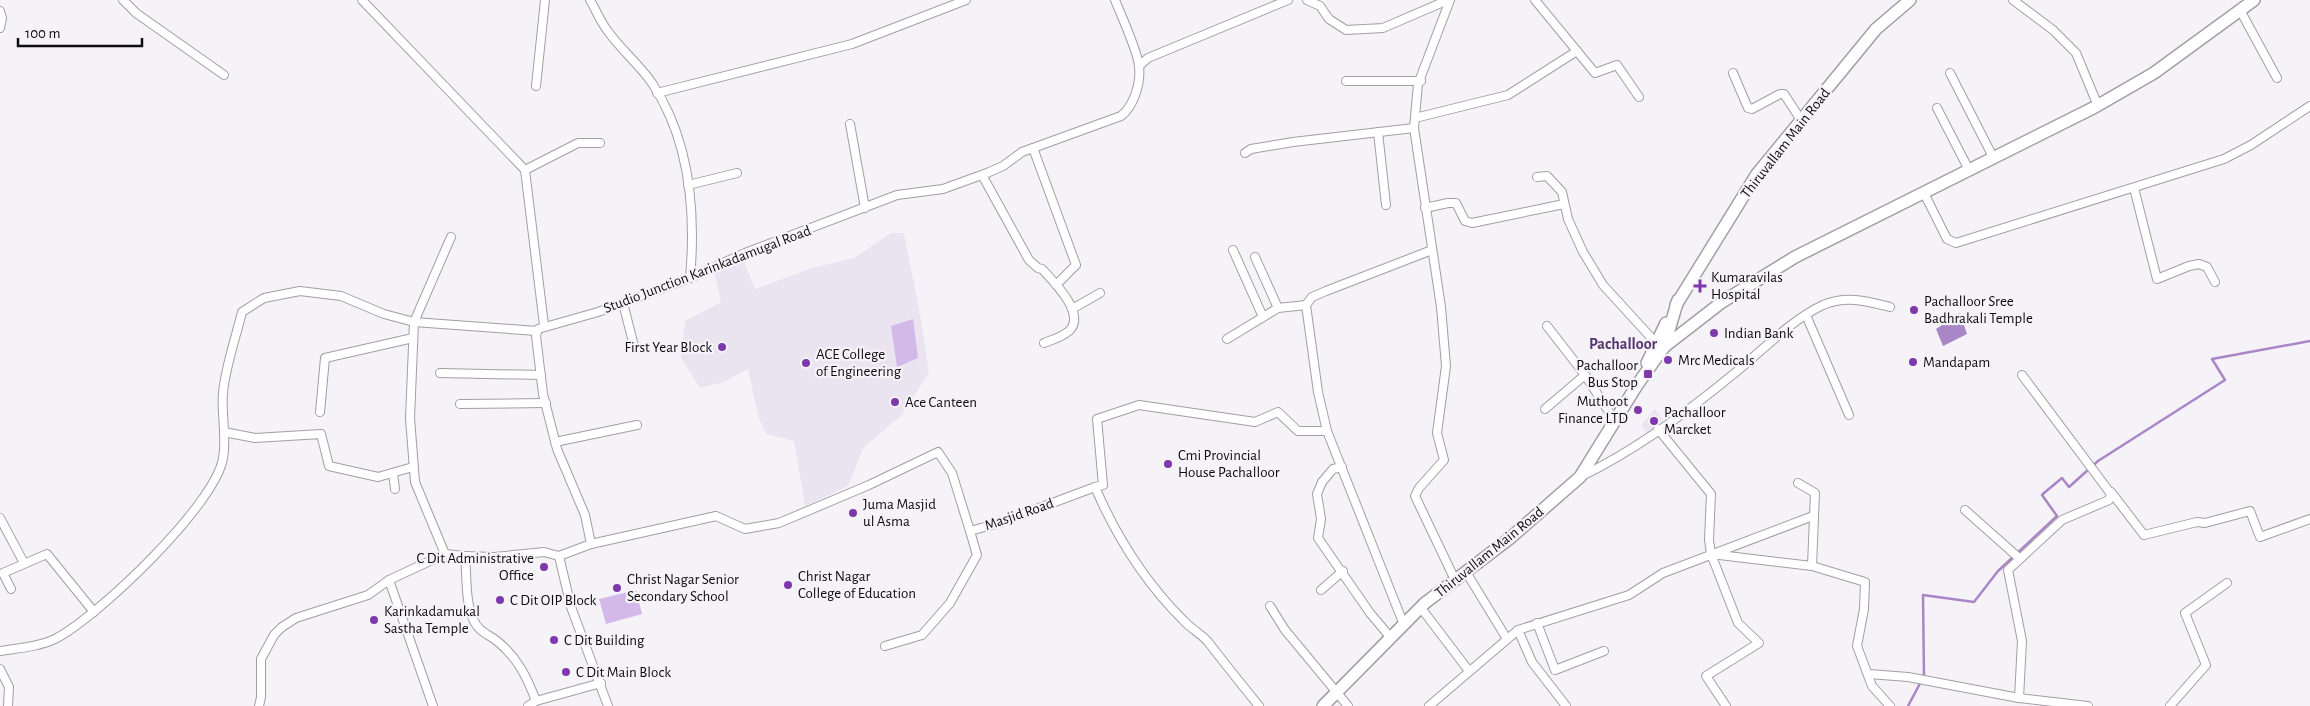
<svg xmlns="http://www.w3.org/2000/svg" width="2310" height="706" font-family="'Alegreya Sans',sans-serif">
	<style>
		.built { fill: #eae4f0 }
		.green { fill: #d2b9e9 }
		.water { fill: #a987c7 }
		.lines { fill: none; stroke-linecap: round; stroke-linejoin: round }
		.stream { stroke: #a987c7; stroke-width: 2.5 }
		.street-casing { stroke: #a19fa3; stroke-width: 10 }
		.secondary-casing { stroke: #a19fa3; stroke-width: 14 }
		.street { stroke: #fff; stroke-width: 8 }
		.secondary { stroke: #fff; stroke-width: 11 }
		.poi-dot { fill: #7d38ac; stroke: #f5f3f7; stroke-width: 2 }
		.labels { text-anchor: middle; stroke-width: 4.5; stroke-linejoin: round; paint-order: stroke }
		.street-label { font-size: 15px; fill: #0d0c0d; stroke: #f5f3f7 }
		.poi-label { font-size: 15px; fill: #0d0c0d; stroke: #f5f3f7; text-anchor: start }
		.neighbourhood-label { font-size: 16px; font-weight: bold; fill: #573770; stroke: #f5f3f7 }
	</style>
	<rect width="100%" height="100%" fill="#f5f3f7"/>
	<g class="built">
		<polygon points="891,233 904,233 920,314 929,373 901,416 864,447 848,486 805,506 794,441 766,434 758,416 748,369 724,382 700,388 681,358 685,321 721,302 714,271 743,259 755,289 812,268 854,258"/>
		<polygon points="1655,409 1663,420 1648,434 1641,425"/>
	</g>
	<g class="green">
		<polygon points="913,319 918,358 897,367 891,326"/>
		<polygon points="636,590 642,614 606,624 599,599"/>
	</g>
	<polygon class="water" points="1960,313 1967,334 1943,346 1936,329"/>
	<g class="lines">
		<polyline class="stream" points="1908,706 1924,676 1923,595 1974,602 1998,571 2057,516 2042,495 2044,493 2062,478 2069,487 2098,461 2225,380 2212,359 2310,341"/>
		<g class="street-casing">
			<g id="street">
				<polyline points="123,0 136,13 224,75"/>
				<polyline points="362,0 525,170 544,325"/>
				<path d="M590,0C596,10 600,21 607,30C620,49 639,64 652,83C690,140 696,211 690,278"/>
				<polyline points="1307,0 1320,6 1329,19 1346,30 1383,28 1448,0"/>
				<polyline points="1450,0 1418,84 1414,128 1441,307 1446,366 1437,433 1444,460 1419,488 1415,496 1455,580"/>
				<polyline points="1535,0 1595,73 1617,65 1639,97"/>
				<polyline points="2013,0 2053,30 2076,53 2098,106"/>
				<polyline points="2240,10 2277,78"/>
				<polyline points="0,11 2,18 0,28"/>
				<polyline points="1139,66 1148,58 1288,0"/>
				<polyline points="1733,73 1748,108 1752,109 1780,94 1784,94 1801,120"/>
				<polyline points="1950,73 1993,157"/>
				<polyline points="1346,81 1421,81"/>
				<polyline points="536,86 545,0"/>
				<polyline points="657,93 852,44 966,0"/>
				<polyline points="1937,108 1969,170"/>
				<polyline points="1415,118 1508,95 1577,51"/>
				<polyline points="850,124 865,208"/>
				<polyline points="1378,132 1386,205"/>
				<polyline points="1033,148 1076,265 1056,285"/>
				<polyline points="1245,153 1251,149 1293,142 1414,128"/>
				<polyline points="525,170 578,143 600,143"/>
				<path d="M982,175L1029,260L1038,268L1042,269C1053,281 1087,314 1069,331C1062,337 1052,340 1044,343"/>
				<polyline points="1537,177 1547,176 1562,192 1568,219 1583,252 1603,285 1656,343"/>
				<polyline points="688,185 737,173"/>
				<polyline points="2134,188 2157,279 2189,266 2199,264 2207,267 2215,282"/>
				<polyline points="1924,193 1947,239 1956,243 2224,159 2251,145 2310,106"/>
				<polyline points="1425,208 1448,203 1456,203 1465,221 1472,223 1564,204"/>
				<polyline points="1233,250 1263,317"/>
				<polyline points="1255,257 1278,308"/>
				<polyline points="623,303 634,346"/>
				<polyline points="1072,309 1100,293"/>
				<polyline points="1806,315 1849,415"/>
				<polyline points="1547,326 1585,375 1615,421"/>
				<polyline points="1227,339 1278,308 1306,305"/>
				<polyline points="440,373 541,375"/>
				<polyline points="460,404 546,403"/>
				<polyline points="1545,409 1585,375"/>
				<polyline points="320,412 325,358 413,338"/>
				<polyline points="1658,429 1711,494 1709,540 1711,554 1812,566 1865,582 1864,609 1857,646 1872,686 1890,706"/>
				<polyline points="224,432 255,438 321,434 329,466 378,477 413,467"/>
				<polyline points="555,442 637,425"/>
				<polyline points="1342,467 1333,469 1322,482 1317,494 1321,519 1318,538 1370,613 1391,638"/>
				<polyline points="393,473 395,489"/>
				<path d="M1582,476C1636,450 1690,410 1736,372C1763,350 1791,320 1823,305C1846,295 1867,301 1890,307"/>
				<polyline points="1798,483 1815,493 1812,566"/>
				<polyline points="1095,487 1103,485 1097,419 1139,405 1255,422 1278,412 1298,431 1327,431"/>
				<polyline points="2111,492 2144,535 2197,522 2205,523 2250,511 2260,537 2310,519"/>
				<polyline points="1965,510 2019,558"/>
				<polyline points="0,518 24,563"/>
				<path d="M591,544L716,516L745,529L779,523L869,485L938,452L952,473L970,531L999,523L1095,487C1116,536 1145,582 1183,620C1191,629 1202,634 1209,643C1225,664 1242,685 1259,706"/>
				<polyline points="445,554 415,482 410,418 414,322 451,237"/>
				<polyline points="1711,554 1738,623 1759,643 1706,676 1726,706"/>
				<polyline points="1466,572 1507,639"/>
				<polyline points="389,580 433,706"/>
				<polyline points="11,589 3,573 47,554 94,612"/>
				<polyline points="1321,590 1343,571"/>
				<polyline points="1270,606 1285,630 1348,706"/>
				<polyline points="1421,608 1469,671"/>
				<polyline points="1537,623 1555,670 1604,651"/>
				<polyline points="1404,625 1327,431 1318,392 1306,305 1312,297 1326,291 1432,250"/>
				<polyline points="885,646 922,635 950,603 977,555 970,531"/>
				<path d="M0,651C19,648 38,647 55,639C98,617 216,504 223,458C227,437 221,414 223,393C225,368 236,337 242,312L264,298L300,291L341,296L384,314L414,322L537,331"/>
				<polyline points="0,669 9,687 8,706"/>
				<polyline points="1869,674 1908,677 2019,698 2088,706"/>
				<polyline points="2019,698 2022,641 2008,570 2062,520 2109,500 2111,494 2022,375"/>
				<path d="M536,701C527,677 517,657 497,641C488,634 479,632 474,621C465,603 467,576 465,556L494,557L544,552L559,556"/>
				<polyline points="259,706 261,697 261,659 274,635 282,627 296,618 368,595 389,580 445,554 465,556"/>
				<polyline points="528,706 536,701 601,683"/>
				<path d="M608,706L571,607L559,556L591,544L585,515L557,449L543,394L536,336L538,329L598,312L690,278L745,253L897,195L943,189L987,173L1003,166L1022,152L1121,116C1134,106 1141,83 1139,66C1138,52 1121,15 1115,0"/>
				<polyline points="1429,706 1518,630"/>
				<polyline points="1566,706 1532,662 1518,630 1629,595 1663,573 1813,516"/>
				<polyline points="2170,706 2206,665 2185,613 2227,583"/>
			</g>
		</g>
		<g class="secondary-casing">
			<g id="secondary">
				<polyline points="1676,305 1757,174 1876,29 1910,0"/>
				<polyline points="1664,347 1722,302 1795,257 2095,107 2154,73 2254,0"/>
				<polyline points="1647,363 1666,323"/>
				<polyline points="1323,706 1425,603 1509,539 1580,477 1637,385 1664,347 1678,300"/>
			</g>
		</g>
		<use href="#street" class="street"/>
		<use href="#secondary" class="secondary"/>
	</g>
	<g class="poi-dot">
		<path d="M1697.5 278.5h5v5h5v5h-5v5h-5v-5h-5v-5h5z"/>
		<circle cx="1914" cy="310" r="5"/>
		<circle cx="1714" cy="333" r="5"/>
		<circle cx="722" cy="347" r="5"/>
		<circle cx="1668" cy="360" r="5"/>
		<circle cx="1913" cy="362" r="5"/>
		<circle cx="806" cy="363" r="5"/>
		<rect x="1643" y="369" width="10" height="10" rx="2.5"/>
		<circle cx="895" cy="402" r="5"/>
		<circle cx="1638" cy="410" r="5"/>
		<circle cx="1654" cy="421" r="5"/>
		<circle cx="1168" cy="464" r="5"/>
		<circle cx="853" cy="513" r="5"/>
		<circle cx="544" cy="567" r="5"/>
		<circle cx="788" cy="585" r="5"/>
		<circle cx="617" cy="588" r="5"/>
		<circle cx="500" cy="600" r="5"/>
		<circle cx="374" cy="620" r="5"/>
		<circle cx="554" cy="640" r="5"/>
		<circle cx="566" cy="672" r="5"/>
	</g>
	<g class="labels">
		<g class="street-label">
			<text transform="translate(1785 143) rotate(-52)" y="5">Thiruvallam Main Road</text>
			<text transform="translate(707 269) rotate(-21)" y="5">Studio Junction Karinkadamugal Road</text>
			<text transform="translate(1019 514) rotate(-19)" y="5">Masjid Road</text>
			<text transform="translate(1489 552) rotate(-39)" y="5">Thiruvallam Main Road</text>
		</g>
		<g class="poi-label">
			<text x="1711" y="282">Kumaravilas<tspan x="1711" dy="17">Hospital</tspan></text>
			<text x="1924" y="306">Pachalloor Sree<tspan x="1924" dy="17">Badhrakali Temple</tspan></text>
			<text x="1724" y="338">Indian Bank</text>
			<text x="712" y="352" text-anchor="end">First Year Block</text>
			<text x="816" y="359">ACE College<tspan x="816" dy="17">of Engineering</tspan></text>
			<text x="1678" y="365">Mrc Medicals</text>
			<text x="1923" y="367">Mandapam</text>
			<text x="1638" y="370" text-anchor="end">Pachalloor<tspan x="1638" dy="17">Bus Stop</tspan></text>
			<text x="1628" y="406" text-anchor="end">Muthoot<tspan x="1628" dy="17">Finance LTD</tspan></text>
			<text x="905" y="407">Ace Canteen</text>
			<text x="1664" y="417">Pachalloor<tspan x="1664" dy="17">Marcket</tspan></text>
			<text x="1178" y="460">Cmi Provincial<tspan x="1178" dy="17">House Pachalloor</tspan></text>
			<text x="863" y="509">Juma Masjid<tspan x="863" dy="17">ul Asma</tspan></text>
			<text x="534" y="563" text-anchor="end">C Dit Administrative<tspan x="534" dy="17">Office</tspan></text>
			<text x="798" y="581">Christ Nagar<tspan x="798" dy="17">College of Education</tspan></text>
			<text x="627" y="584">Christ Nagar Senior<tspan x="627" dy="17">Secondary School</tspan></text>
			<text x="510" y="605">C Dit OIP Block</text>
			<text x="384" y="616">Karinkadamukal<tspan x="384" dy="17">Sastha Temple</tspan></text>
			<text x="564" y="645">C Dit Building</text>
			<text x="576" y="677">C Dit Main Block</text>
		</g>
		<g class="neighbourhood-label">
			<text x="1623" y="349">Pachalloor</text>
		</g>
	</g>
	<path d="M18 38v8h124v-8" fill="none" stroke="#0d0c0d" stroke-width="2.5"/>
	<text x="25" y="38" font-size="15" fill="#0d0c0d" stroke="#f5f3f7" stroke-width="4" paint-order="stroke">100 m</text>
</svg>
